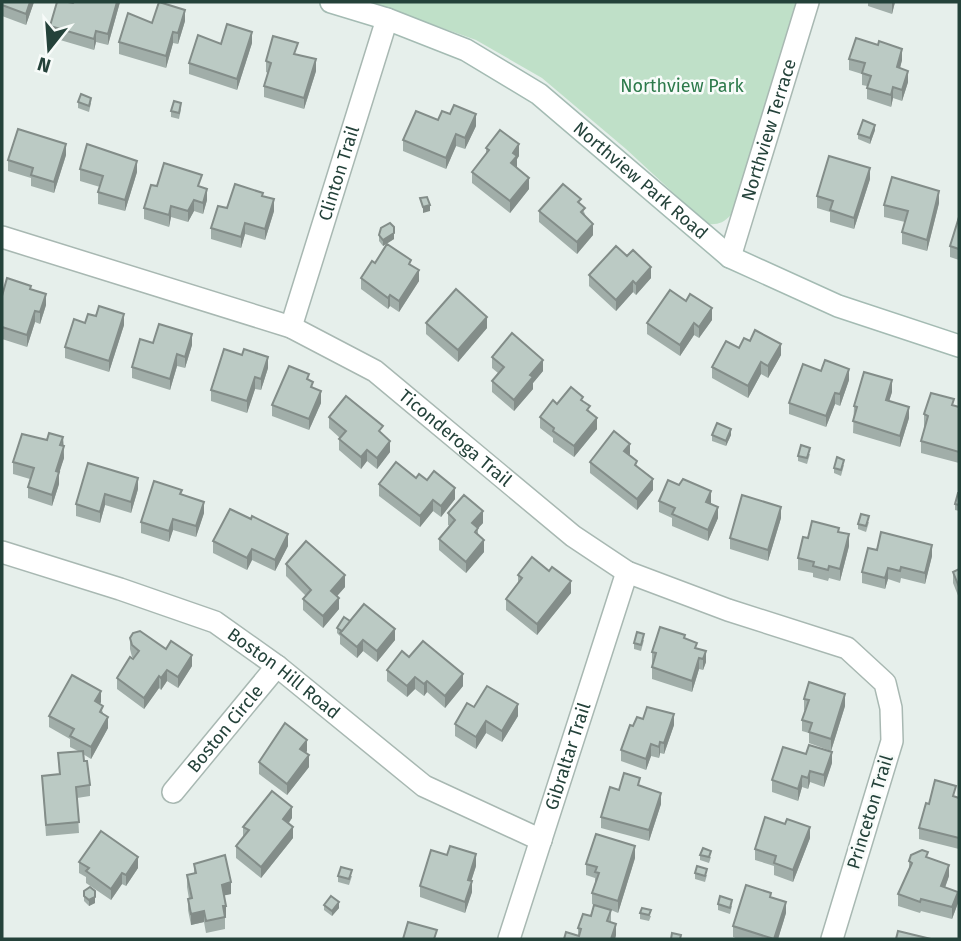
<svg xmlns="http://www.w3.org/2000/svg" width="961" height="941" font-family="'Fira Sans',sans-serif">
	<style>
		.park { fill: #bfe0c8 }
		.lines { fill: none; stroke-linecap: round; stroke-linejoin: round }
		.street-casing { stroke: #a8b8b2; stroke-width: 24 }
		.secondary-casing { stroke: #a4bbb3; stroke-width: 24 }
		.street { stroke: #fff; stroke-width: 21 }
		.secondary { stroke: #fff; stroke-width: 21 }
		.wall { fill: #a1aea9 }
		.shaded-wall { fill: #838d89 }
		.building { fill: #bbcac4; stroke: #838d89; stroke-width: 2 }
		.labels { text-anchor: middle; stroke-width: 5; stroke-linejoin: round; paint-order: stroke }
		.park-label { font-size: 18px; fill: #2d7a4b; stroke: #f7fbf9 }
		.street-label { font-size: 18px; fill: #24423a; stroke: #f7fbf9 }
	</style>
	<rect width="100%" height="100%" fill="#e6efeb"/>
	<path class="park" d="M369,2H796L731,215C723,223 718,225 707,224L626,149L542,78L476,40Z"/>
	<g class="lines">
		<g class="street-casing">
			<g id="street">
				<path id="s1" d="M2,237L291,327L375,371L573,536L627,572L728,610L847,648L885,683L891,708L892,741L832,939"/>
				<path id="s2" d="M730,257L808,2"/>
				<path id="s3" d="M291,327L387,19"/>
				<path id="s4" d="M2,552L120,589L215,622L277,666L424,786L541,840"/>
				<path id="s5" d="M173,792L277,666"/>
				<path id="s6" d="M509,939L627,572"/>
			</g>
		</g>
		<g class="secondary-casing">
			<g id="secondary">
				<path id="s7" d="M331,2L387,19L466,50L539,94L730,257L838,306L959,346"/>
			</g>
		</g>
		<use href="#street" class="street"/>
		<use href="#secondary" class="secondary"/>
	</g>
	<g class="wall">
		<polygon points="2,2 34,2 26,25 2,16"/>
		<polygon points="120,2 108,45 96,42 94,50 50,37 50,26 73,3"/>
		<polygon points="868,2 895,2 892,14 868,6"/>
		<polygon points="185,21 178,44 173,43 166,68 119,54 119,42 152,23"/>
		<polygon points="252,43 237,90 189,74 189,63 221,44"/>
		<polygon points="298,55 316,71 304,109 264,97 264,86 268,73 266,72 266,61"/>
		<polygon points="849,59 902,60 900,68 908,82 902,101 893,98 891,107 867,99 867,86 862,85 862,74 849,70"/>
		<polygon points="78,102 91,103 89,112 78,108"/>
		<polygon points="181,109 179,119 171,117 171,111"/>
		<polygon points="438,120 476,126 465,149 456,146 446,169 403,151 403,140"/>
		<polygon points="875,130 870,144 858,139 858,134"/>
		<polygon points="486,148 519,156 517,159 516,168 529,189 510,213 472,183 472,172 486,154"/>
		<polygon points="66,155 54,193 31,186 31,178 8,171 8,160"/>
		<polygon points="80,169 137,172 125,211 98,204 98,192 100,187 80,181"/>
		<polygon points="870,179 854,229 830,222 830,212 817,208 817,196"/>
		<polygon points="157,186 201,187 207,200 203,214 194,211 188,222 171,217 169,227 144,219 144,208"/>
		<polygon points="263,196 274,211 265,240 245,234 241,248 211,239 211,228 227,208"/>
		<polygon points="939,203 927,251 902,244 902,232 905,222 884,217 884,205"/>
		<polygon points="581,204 593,235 577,254 539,222 539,211"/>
		<polygon points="959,217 959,260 950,257 950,246"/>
		<polygon points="379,235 394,239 383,246 379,241"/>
		<polygon points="375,263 411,265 419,281 399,312 390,306 388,309 361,289 361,278"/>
		<polygon points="589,275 651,278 636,295 633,292 616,311 589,286"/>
		<polygon points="31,289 46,305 40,324 35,322 27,347 2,339 2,296"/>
		<polygon points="712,320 699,338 694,335 680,356 647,334 647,323"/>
		<polygon points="85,323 124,325 109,372 65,358 65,347"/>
		<polygon points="426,323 487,328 458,362 426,334"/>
		<polygon points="153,343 192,345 185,368 177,366 170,390 132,378 132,367"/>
		<polygon points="739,348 781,355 768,378 761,374 748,398 712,378 712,367"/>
		<polygon points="492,357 543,371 533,383 533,389 514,411 492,392 492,381 498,373 492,368"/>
		<polygon points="268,368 261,390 255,389 247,413 211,401 211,390"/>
		<polygon points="309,380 321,403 309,430 272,416 272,405"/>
		<polygon points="849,380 840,406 835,404 826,427 789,414 789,403"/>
		<polygon points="892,392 889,401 909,418 900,447 853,433 854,406"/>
		<polygon points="583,401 590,412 597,429 574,457 553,442 553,438 540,428 540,417 557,404"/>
		<polygon points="954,405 959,407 959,463 921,453 921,441 925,426 924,426 924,414"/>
		<polygon points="329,417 383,434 390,452 377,469 367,461 361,469 339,450 339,439 340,438 329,428"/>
		<polygon points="712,435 731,435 726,446 712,441"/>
		<polygon points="63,437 64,458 59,472 59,484 52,506 28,498 28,487 30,479 13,474 13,462 47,440"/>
		<polygon points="810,454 807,464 798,461 798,456"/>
		<polygon points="630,455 653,490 637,510 590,473 590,462"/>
		<polygon points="88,463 138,489 131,513 105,505 100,523 76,516 76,504"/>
		<polygon points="844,465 841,476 834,473 834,468"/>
		<polygon points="416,478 455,499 441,517 433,511 420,527 379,496 379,484"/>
		<polygon points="959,493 959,511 955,510 955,504"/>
		<polygon points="182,495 204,513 196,537 173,530 169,542 141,533 141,522"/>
		<polygon points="659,501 711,503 718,518 708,541 672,526 672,518 659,512"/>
		<polygon points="448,513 483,523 478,528 478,536 484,552 466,573 439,550 439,539 450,526 448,525"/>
		<polygon points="781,518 768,561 730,549 730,538"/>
		<polygon points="869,522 866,532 858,529 858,524"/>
		<polygon points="839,532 849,546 840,581 829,578 828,581 813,577 813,573 798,570 798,558 808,538"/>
		<polygon points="213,541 288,546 275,571 252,560 247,570 213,553"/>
		<polygon points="877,550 932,556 925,584 901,578 900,583 888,579 885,589 862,583 862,572"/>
		<polygon points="286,564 345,587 337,596 339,609 323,628 303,610 303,599 306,596 286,576"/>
		<polygon points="959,569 959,598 953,583 953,572"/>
		<polygon points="518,575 571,593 537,635 506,610 506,599 518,584"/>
		<polygon points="350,621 395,640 377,662 363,651 357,658 340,644 340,636 337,633 337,628"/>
		<polygon points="130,638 192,666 178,688 167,681 161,690 159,688 144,709 117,689 117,678 134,658 132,657 130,649"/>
		<polygon points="685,639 697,648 706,662 703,670 699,669 692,692 652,679 652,652"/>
		<polygon points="644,640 641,651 634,649 634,643"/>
		<polygon points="409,657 463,686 445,708 427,692 424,696 415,689 407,697 387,681 387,670"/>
		<polygon points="804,699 845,706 831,751 809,743 809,733 802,731 802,720 805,711 804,710"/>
		<polygon points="101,702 100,704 108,728 91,759 83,754 90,785 90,796 77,798 79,833 46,836 42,776 59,774 58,753 78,751 70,747 70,739 49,727 49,716"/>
		<polygon points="474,707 518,716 502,742 486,733 476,749 455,736 455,724"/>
		<polygon points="643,719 674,725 664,754 660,753 659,758 651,756 646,770 621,761 621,750 633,726"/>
		<polygon points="307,751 306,753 309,767 287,795 259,774 259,762"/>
		<polygon points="832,763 824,787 810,782 808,789 802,787 798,801 772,792 772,780"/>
		<polygon points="640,786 661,804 649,841 601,828 601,817 619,790"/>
		<polygon points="956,797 959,798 959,849 919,839 919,828 929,804"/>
		<polygon points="292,818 289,823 293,838 261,878 236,858 236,846 243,837 243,827"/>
		<polygon points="810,838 793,882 774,875 774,866 755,860 755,849"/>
		<polygon points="700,855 711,857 709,863 700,860"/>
		<polygon points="635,858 618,913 611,910 611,922 616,935 615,939 564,939 578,936 578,928 591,916 594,905 592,904 592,893 595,883 595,878 586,875 586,864"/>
		<polygon points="928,858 949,876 945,888 958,903 952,919 921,911 920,913 898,906 898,894 909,870 909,861"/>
		<polygon points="79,862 138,868 126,886 122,884 111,900 86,883 86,877 79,873"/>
		<polygon points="194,864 231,894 224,895 226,917 225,917 225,929 206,933 204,922 191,925 188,910 188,899 189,899 187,887 187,875 194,874"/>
		<polygon points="476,866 471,881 472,892 465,913 420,897 420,886"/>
		<polygon points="695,873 707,875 705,882 695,879"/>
		<polygon points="338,876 352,876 349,885 338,882"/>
		<polygon points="84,891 95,903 89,906 84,901"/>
		<polygon points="718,904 732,906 730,914 718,910"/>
		<polygon points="324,905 339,908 332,916 324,910"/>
		<polygon points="640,913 651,916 649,921 640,919"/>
		<polygon points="786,913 778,939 738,939 733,937 733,926"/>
	</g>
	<g class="shaded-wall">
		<polygon points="30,2 34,2 26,25 26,14"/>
		<polygon points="117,2 120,2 108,45 108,34"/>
		<polygon points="892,2 895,2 892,14"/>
		<polygon points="185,10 185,21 178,44 178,33"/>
		<polygon points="96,31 96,42 94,50 94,39"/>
		<polygon points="173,32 173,43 166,68 166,56"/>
		<polygon points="252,32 252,43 237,90 237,79"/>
		<polygon points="902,49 902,60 897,79 897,67"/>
		<polygon points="316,59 316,71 304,109 304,98"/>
		<polygon points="908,71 908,82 902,101 902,90"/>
		<polygon points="893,87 893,98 891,107 891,95"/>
		<polygon points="476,114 476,126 465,149 465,138"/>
		<polygon points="875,125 875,130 870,144 870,138"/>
		<polygon points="456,134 456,146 446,169 446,158"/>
		<polygon points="66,144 66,155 54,193 54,182"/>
		<polygon points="519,144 519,156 517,159 517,167 511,175 511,163 513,153"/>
		<polygon points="137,161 137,172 125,211 125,200"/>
		<polygon points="870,168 870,179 854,229 854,218"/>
		<polygon points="529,178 529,189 510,213 510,201"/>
		<polygon points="207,189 207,200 203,214 203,203"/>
		<polygon points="939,191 939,203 927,251 927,240"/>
		<polygon points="274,199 274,211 265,240 265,229"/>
		<polygon points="194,200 194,211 188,222 188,211"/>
		<polygon points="430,205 430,211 423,213 423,207"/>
		<polygon points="171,206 171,217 169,227 169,215"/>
		<polygon points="245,223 245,234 241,248 241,237"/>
		<polygon points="593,224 593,235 577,254 577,242"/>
		<polygon points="394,227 394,239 383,246 383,240"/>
		<polygon points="651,267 651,278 636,295 636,284"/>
		<polygon points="419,270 419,281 399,312 399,301"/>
		<polygon points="633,281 633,292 616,311 616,300"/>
		<polygon points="46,294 46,305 40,324 40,312"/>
		<polygon points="390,295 390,306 388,309 388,298"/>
		<polygon points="712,308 712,320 699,338 699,327"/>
		<polygon points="35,311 35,322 27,347 27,335"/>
		<polygon points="124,314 124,325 109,372 109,361"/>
		<polygon points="487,317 487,328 458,362 458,350"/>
		<polygon points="694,323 694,335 680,356 680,345"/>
		<polygon points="192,334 192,345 185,368 185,357"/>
		<polygon points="781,344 781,355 768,378 768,366"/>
		<polygon points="177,354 177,366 170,390 170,379"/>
		<polygon points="268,357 268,368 261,390 261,379"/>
		<polygon points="543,360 543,371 533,383 533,389 514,411 514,400 530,375"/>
		<polygon points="761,362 761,374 748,398 748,386"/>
		<polygon points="849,369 849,380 840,406 840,394"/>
		<polygon points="255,377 255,389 247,413 247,401"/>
		<polygon points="892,380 892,392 886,411 886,400"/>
		<polygon points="321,391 321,403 309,430 309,419"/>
		<polygon points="835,393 835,404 826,427 826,416"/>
		<polygon points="909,407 909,418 900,447 900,436"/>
		<polygon points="597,418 597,429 574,457 574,446"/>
		<polygon points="731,429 731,435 726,446 726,441"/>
		<polygon points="63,437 64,458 56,483 56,471"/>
		<polygon points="390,441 390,452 377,469 377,458"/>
		<polygon points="630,444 630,455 624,451"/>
		<polygon points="367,450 367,461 361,469 361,457"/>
		<polygon points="59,472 59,484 52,506 52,495"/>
		<polygon points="138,478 138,489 131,513 131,502"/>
		<polygon points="653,479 653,490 637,510 637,499"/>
		<polygon points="455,488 455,499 441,517 441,506"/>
		<polygon points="711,491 711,503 706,513 706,502"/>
		<polygon points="105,494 105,505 100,523 100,512"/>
		<polygon points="433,500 433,511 420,527 420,516"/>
		<polygon points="204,502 204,513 196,537 196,526"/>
		<polygon points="718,507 718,518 708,541 708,530"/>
		<polygon points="781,507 781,518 768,561 768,550"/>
		<polygon points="483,511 483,523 472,535 472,523"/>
		<polygon points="173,519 173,530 169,542 169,531"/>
		<polygon points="288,534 288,546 275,571 275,560"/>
		<polygon points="849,534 849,546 840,581 840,569"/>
		<polygon points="484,540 484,552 466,573 466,562"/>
		<polygon points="932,545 932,556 925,584 925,573"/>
		<polygon points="252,549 252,560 247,570 247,558"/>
		<polygon points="888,568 888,579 885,589 885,578"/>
		<polygon points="345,575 345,587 331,603 331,591"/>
		<polygon points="571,581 571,593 537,635 537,624"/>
		<polygon points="339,598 339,609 323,628 323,616"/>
		<polygon points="395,629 395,640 377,662 377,651"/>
		<polygon points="363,640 363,651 357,658 357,647"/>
		<polygon points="706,651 706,662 703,670 703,659"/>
		<polygon points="192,655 192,666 178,688 178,677"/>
		<polygon points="699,658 699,669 692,692 692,681"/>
		<polygon points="167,670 167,681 161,690 161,678"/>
		<polygon points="463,674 463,686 445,708 445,696"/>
		<polygon points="159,676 159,688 144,709 144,698"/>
		<polygon points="415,677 415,689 407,697 407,686"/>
		<polygon points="427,681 427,692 424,696 424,684"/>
		<polygon points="101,691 101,702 95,713 95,701"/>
		<polygon points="845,694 845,706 831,751 831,739"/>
		<polygon points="518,704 518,716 502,742 502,731"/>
		<polygon points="674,714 674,725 664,754 664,743"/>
		<polygon points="108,717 108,728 91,759 91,747"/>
		<polygon points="486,721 486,733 476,749 476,737"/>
		<polygon points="307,740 307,751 300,760 300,749"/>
		<polygon points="660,742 660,753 659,758 659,747"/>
		<polygon points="651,744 651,756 646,770 646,759"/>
		<polygon points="832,752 832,763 824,787 824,775"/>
		<polygon points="309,755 309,767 287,795 287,784"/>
		<polygon points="810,771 810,782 808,789 808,778"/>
		<polygon points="802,776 802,787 798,801 798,789"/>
		<polygon points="661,793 661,804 649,841 649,830"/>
		<polygon points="292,807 292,818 283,830 283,819"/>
		<polygon points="293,827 293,838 261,878 261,867"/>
		<polygon points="810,827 810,838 793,882 793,870"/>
		<polygon points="635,846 635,858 618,913 618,901"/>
		<polygon points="476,854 476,866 468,891 468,880"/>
		<polygon points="138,857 138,868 126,886 126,875"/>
		<polygon points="949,865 949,876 941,898 941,886"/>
		<polygon points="122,873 122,884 111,900 111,889"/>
		<polygon points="472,881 472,892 465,913 465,902"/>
		<polygon points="231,882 231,894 222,896 222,885"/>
		<polygon points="958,892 958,903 952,919 952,907"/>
		<polygon points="95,897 95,903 89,906 89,900"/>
		<polygon points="339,902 339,908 332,916 332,911"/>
		<polygon points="786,902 786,913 778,939 774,939"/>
		<polygon points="223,906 226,906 226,917 223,918"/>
		<polygon points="204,911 204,922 191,925 191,914"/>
		<polygon points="616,924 616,935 615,939 611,939"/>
	</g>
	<g class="building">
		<polygon points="2,2 30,2 26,14 2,5"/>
		<polygon points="57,2 68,2 73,3 74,2 117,2 108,34 96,31 94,39 50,26"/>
		<polygon points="159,2 185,10 178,33 173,32 166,56 119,42 128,13 152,23"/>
		<polygon points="227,24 252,32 237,79 189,63 198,35 221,44"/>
		<polygon points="273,36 298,43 294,54 316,59 304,98 264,86 271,63 266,61"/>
		<polygon points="856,38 878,45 879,41 902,49 897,67 908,71 902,90 893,87 891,95 867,88 871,76 862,73 865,63 849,59"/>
		<polygon points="81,94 91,98 89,106 78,102"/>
		<polygon points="174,101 181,103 179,113 171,111"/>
		<polygon points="454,105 476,114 465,138 456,134 446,158 403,140 416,111 438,120 442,111 450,114"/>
		<polygon points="863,120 875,125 870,138 858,134"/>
		<polygon points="18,129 66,144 54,182 31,175 33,168 8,160"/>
		<polygon points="500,130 519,144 513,153 517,156 511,163 529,178 510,201 472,172 489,150 486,148"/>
		<polygon points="87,144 137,161 125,200 98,192 103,176 80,169"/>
		<polygon points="829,156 870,168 854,218 830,210 833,201 817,196"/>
		<polygon points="164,163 202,175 198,186 207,189 203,203 194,200 188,211 171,206 169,215 144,208 151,185 157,186"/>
		<polygon points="892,177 939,191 927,240 902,232 908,211 884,205"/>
		<polygon points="235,184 263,193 262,196 274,199 265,229 245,223 241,237 211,228 218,206 227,208"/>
		<polygon points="563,184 581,199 578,202 585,208 581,212 593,224 577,242 539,211"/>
		<polygon points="427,197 430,205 423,207 420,198"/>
		<polygon points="959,217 959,249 950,246"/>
		<polygon points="390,223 394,227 394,233 383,240 379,235 381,228"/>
		<polygon points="387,244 411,260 409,264 419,270 399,301 390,295 388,298 361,278 372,261 375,263"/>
		<polygon points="616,246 627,256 633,250 651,267 636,284 633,281 616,300 589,275"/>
		<polygon points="7,278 31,286 30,289 46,294 40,312 35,311 27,335 2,327 2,296"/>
		<polygon points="456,289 487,317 458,350 426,323"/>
		<polygon points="670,290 686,301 690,294 712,308 699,327 694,323 680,345 647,323"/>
		<polygon points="99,306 124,314 109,361 65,347 74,319 85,323 88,314 96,316"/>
		<polygon points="159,324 192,334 185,357 177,354 170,379 132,367 140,339 153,343"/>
		<polygon points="755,330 781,344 768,366 761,362 748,386 712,367 726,341 739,348 744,338 750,341"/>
		<polygon points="512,333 543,360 530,375 533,377 514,400 492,381 504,367 492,357"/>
		<polygon points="224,349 242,355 244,349 268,357 261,379 255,377 247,401 211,390"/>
		<polygon points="825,360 849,369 840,394 835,393 826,416 789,403 803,364 821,371"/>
		<polygon points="289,366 309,374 307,379 313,382 311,387 321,391 309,419 272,405"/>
		<polygon points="864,372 892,380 886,400 909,407 900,436 853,421 857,407 854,406"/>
		<polygon points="571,387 583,397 581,400 590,406 587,410 597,418 574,446 553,431 554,428 540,417 553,400 557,404"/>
		<polygon points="931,393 954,399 952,405 959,407 959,452 921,441 928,416 924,414"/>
		<polygon points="346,396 383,426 379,431 390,441 377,458 367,450 361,457 339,439 346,431 329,417"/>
		<polygon points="717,423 731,429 726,441 712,435"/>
		<polygon points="614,431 630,444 624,451 637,461 635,465 653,479 637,499 590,462"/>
		<polygon points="49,433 63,437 60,445 64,446 56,471 59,472 52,495 28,487 34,468 13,462 22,434 47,440"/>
		<polygon points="801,445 810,448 807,458 798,456"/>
		<polygon points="837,457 844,460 841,470 834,468"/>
		<polygon points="396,462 416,478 419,474 427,480 434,471 455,488 441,506 433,500 420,516 379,484"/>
		<polygon points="88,463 138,478 131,502 105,494 100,512 76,504"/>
		<polygon points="683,479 711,491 706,502 718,507 708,530 672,514 675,508 659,501 668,480 679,485"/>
		<polygon points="154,481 182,490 180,494 204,502 196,526 173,519 169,531 141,522"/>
		<polygon points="958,493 959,493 959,505 955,504"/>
		<polygon points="464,495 483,511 472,523 478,528 475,532 484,540 466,562 439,539 455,520 448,513"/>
		<polygon points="742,495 781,507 768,550 730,538"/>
		<polygon points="230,509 251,519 252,516 288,534 275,560 252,549 247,558 213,541"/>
		<polygon points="861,514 869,516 866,526 858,524"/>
		<polygon points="812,521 839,528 838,532 849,534 840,569 829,566 828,570 813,566 814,562 798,558 803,537 808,538"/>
		<polygon points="881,532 932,545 925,573 901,567 900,571 888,568 885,578 862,572 868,548 877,550"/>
		<polygon points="306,541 345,575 331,591 339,598 323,616 303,599 311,590 286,564"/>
		<polygon points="532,557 549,571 552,567 571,581 537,624 506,599 522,578 518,575"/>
		<polygon points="959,569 959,587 953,572"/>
		<polygon points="364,604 395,629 377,651 363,640 357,647 340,633"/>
		<polygon points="344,617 350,621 342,631 337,628"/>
		<polygon points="660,627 685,635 684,638 697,643 695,648 706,651 703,659 699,658 692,681 652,667 656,653 652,652"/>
		<polygon points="140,631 166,649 171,641 192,655 178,677 167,670 161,678 159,676 144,698 117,678 130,657 133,659 139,651 132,645 130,638 133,633"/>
		<polygon points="637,632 644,634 641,645 634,643"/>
		<polygon points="423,641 463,674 445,696 427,681 424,684 415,677 407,686 387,670 402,651 409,657"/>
		<polygon points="72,675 101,691 95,701 103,706 100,712 108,717 91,747 70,736 74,729 49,716"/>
		<polygon points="809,682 845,694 831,739 809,732 812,723 802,720 809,700 804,699"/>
		<polygon points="487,686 518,704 502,731 486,721 476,737 455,724 467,703 474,707"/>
		<polygon points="647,707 674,714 664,743 660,742 659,747 651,744 646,759 621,750 630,725 633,726 637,717 643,719"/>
		<polygon points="285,723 307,740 300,749 309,755 287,784 259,762"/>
		<polygon points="809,745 832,752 824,775 810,771 808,778 802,776 798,789 772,780 783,747 806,754"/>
		<polygon points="83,751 84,761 87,761 90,785 76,787 79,822 46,825 42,776 60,774 58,753"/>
		<polygon points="624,773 640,778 638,785 661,793 649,830 601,817 610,787 619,790"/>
		<polygon points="935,780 956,786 953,796 959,798 959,838 919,828 926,803 929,804"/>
		<polygon points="272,791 292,807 283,819 293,827 261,867 236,846 249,830 243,827"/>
		<polygon points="765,817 785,824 787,819 810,827 793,870 774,863 776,856 755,849"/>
		<polygon points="101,831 138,857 126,875 122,873 111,889 86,871 89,868 79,862"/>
		<polygon points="596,834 635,846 618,901 592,893 599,873 595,872 597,867 586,864"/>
		<polygon points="450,846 476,854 468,880 472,881 465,902 420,886 431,850 447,855"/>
		<polygon points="703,848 711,851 709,857 700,855"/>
		<polygon points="922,850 928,852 926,857 949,865 941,886 958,892 952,907 921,899 920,902 898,894 912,863 909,861 911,855"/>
		<polygon points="225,855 231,882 222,885 226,906 223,906 225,917 206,921 204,911 191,914 188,899 192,898 187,875 196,873 194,864"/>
		<polygon points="697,866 707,869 705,876 695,873"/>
		<polygon points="341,867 352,870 349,879 338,876"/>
		<polygon points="746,885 771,893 770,897 786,902 774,939 733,926"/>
		<polygon points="90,887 95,891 95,897 89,900 84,896 84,891"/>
		<polygon points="331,896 339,902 332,911 324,905"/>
		<polygon points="720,896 732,900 730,908 718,904"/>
		<polygon points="594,905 611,910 607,921 616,924 611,939 564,939 566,932 579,936 581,929 578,928 583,914 591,916"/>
		<polygon points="642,908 651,910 649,915 640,913"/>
		<polygon points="408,922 437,930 434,939 403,939"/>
		<polygon points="898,931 931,939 896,939"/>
		<polygon points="672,933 681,935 680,939 671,939"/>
	</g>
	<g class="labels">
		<g class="park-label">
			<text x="682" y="92">Northview Park</text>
		</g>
		<g class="street-label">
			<text dy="6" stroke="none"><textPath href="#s2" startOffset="133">Northview Terrace</textPath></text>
			<text dy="6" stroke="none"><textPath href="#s3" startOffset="161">Clinton Trail</textPath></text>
			<text dy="6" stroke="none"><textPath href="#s7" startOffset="362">Northview Park Road</textPath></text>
			<text dy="6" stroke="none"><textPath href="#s1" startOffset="502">Ticonderoga Trail</textPath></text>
			<text dy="6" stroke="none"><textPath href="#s4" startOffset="310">Boston Hill Road</textPath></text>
			<text dy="6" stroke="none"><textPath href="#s5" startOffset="82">Boston Circle</textPath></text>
			<text dy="6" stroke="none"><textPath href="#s6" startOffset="192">Gibraltar Trail</textPath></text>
			<text transform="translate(870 812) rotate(-73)" y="6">Princeton Trail</text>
		</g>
	</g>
	<rect width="961" height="941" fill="none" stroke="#24423a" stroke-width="7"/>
	<g transform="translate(49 49) rotate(197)" stroke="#f7fbf9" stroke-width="5" paint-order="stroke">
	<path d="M0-5L12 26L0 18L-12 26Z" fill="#24423a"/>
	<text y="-10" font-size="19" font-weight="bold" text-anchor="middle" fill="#24423a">N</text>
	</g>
</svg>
